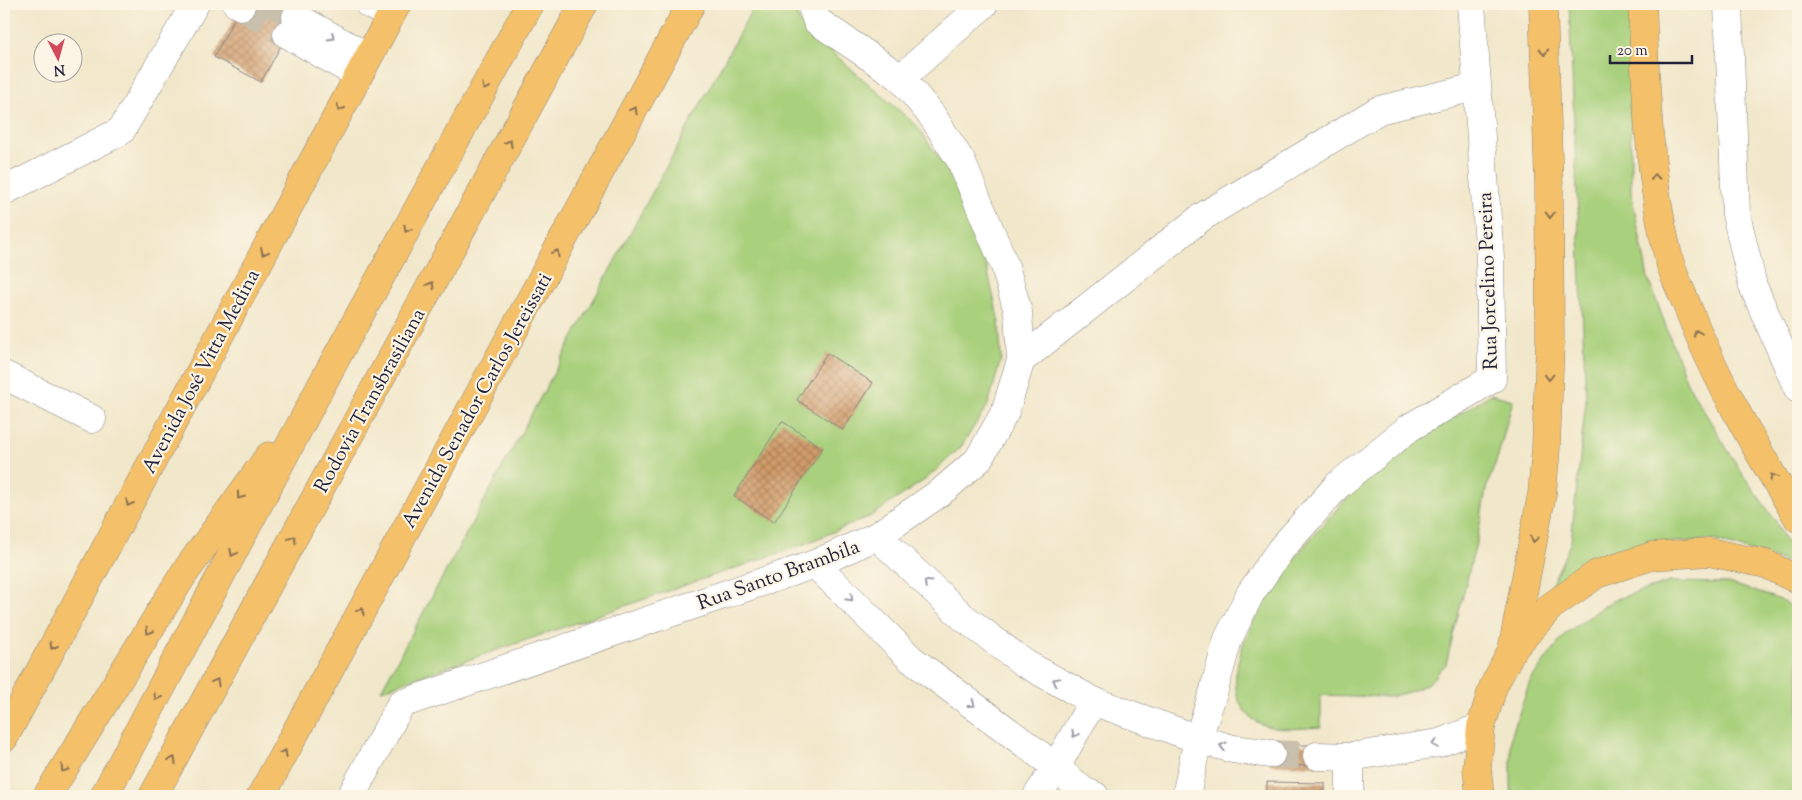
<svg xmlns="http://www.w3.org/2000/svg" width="1802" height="800" font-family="'Sorts Mill Goudy',serif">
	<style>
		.green { fill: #a9d07b; stroke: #66795b }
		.building { fill: url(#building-cross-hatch) }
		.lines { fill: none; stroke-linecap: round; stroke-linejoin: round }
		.minor-tunnel { stroke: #c8c0ad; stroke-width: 28; stroke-dasharray: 28 14; stroke-linecap: butt }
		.minor-casing { stroke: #8a8482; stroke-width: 29 }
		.major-casing { stroke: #8a8482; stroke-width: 29 }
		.highway-casing { stroke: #8a8482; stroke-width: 29 }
		.minor { stroke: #fff; stroke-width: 28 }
		.major { stroke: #f4c16a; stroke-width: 28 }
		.highway { stroke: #f4c16a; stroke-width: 28 }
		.oneway { stroke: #9c9ca7 }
		.oneway2 { stroke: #8b7252 }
		.labels { text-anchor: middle; stroke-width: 4.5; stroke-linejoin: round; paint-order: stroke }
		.street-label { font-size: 20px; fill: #22223b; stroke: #fcf5e5 }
	</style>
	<defs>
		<pattern id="building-cross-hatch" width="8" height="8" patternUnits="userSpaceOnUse" patternTransform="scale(1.25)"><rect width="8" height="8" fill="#d19c6a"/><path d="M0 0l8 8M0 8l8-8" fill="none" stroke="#a97f58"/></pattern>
	</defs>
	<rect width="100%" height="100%" fill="#fcf5e5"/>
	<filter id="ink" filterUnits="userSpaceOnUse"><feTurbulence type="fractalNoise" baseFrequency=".02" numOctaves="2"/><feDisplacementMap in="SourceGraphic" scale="10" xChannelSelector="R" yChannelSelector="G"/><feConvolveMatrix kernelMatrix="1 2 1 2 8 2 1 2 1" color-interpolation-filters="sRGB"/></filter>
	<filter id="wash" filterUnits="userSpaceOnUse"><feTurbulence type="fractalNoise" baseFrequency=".0096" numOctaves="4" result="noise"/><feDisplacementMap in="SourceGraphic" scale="20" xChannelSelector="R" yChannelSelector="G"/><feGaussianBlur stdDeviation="1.12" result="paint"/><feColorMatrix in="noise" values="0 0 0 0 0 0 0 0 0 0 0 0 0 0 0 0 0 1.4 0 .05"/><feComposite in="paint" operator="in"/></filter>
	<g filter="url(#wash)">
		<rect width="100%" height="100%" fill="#f1e7ca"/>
		<g class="green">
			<polygon points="755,4 791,4 802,26 917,126 947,169 970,220 987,268 999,322 1001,359 988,405 961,447 926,479 871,516 802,545 381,690"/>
			<polygon points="1569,4 1630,4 1631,192 1648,278 1687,383 1743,475 1775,520 1798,565 1713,540 1644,544 1590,564 1547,595 1571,542 1586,400"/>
			<path d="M1491,394L1513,400L1498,456L1486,489L1478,535L1446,664L1428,684L1409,692L1389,697L1321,695V727C1300,728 1272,733 1254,720C1189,672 1314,529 1352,494C1395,455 1442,425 1491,394Z"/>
			<polygon points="1670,582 1729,583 1784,601 1798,612 1798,796 1511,796 1511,737 1530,681 1565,634 1613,600"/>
		</g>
		<g id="blocks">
			<g class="building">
				<polygon points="242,4 304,4 261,82 214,57"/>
				<polygon points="827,353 873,383 843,430 797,400"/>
				<polygon points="782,421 823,448 774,522 734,496"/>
				<polygon points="1270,745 1316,745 1317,766 1270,765"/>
				<polygon points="1267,782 1325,783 1325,796 1267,796"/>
			</g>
		</g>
	</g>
	<g filter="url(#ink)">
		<use href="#blocks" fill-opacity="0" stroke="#8a8482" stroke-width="1"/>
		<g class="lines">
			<g class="minor-tunnel">
				<polyline points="274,4 296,17"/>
				<polyline points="241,6 287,34"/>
				<polyline points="1271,754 1317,756"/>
			</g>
			<g class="minor-casing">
				<g id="minor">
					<polyline points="237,4 241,6"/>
					<polyline points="369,4 390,15"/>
					<polyline points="1728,4 1736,214 1753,286 1798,389"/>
					<polyline points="296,17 368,57"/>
					<polyline points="287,34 358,75"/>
					<polyline points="901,78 984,4"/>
					<polyline points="4,191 121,131 195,4"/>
					<polyline points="1021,360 1202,217 1379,110 1476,87"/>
					<polyline points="4,375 92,419"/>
					<polyline points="877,536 963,617 1024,663 1093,701 1198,739 1233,749 1271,754"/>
					<polyline points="815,564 911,659 1056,767 1083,791 1095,796"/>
					<polyline points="1317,756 1350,757 1439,743 1481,727"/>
					<polyline points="1350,757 1350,796"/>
					<polyline points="351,796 401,704 815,564 877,536 941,492 978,460 1005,412 1021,360 1018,312 1005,266 961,161 933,117 901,78 817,21 811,4"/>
					<polyline points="1037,796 1056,767 1093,701"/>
					<polyline points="1186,796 1198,739 1214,690 1228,639 1250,594 1281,549 1338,485 1409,428 1492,379 1490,258 1471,4"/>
				</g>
			</g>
			<g class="major-casing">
				<g id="major">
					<path d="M1642,4C1646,88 1648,176 1669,259C1673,276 1682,292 1688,308C1717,383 1757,450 1798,518"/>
					<polyline points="1512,650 1542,494 1546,448 1550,342 1549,187 1543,4"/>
					<polyline points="4,738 397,4"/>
					<polyline points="261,796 691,4"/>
					<polyline points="1480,796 1477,768 1481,727 1493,687 1512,650 1550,607 1597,574 1652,556 1709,552 1766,564 1798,580"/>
				</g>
			</g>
			<g class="highway-casing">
				<g id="highway">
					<polyline points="47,796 183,575 269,456"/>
					<polyline points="104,796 329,371 530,4"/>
					<polyline points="153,796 584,4"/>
				</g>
			</g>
			<use href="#minor" class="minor"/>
			<use href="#major" class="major"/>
			<use href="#highway" class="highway"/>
		</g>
		<defs><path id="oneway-chevron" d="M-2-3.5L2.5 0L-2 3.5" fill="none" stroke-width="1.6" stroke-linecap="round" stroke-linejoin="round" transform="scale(1.25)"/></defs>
		<g class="oneway">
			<use href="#oneway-chevron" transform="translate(332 37) rotate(30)"/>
			<use href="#oneway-chevron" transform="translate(927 583) rotate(-137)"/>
			<use href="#oneway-chevron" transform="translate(850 598) rotate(45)"/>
			<use href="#oneway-chevron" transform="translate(1056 681) rotate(-151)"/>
			<use href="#oneway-chevron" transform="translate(972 704) rotate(36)"/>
			<use href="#oneway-chevron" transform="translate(1075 734) rotate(119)"/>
			<use href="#oneway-chevron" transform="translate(1435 744) rotate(168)"/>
			<use href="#oneway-chevron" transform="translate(1223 746) rotate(-164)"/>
		</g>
		<g class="oneway2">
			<use href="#oneway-chevron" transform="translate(1544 52) rotate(88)"/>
			<use href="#oneway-chevron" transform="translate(485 87) rotate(119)"/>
			<use href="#oneway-chevron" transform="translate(340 108) rotate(118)"/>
			<use href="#oneway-chevron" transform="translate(634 110) rotate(-61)"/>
			<use href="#oneway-chevron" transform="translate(509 143) rotate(-61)"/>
			<use href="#oneway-chevron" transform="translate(1655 177) rotate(-97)"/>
			<use href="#oneway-chevron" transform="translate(1550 215) rotate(90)"/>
			<use href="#oneway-chevron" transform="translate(407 229) rotate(119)"/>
			<use href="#oneway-chevron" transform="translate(264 252) rotate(118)"/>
			<use href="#oneway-chevron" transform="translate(556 253) rotate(-61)"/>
			<use href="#oneway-chevron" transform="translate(431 285) rotate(-61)"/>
			<use href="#oneway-chevron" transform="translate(1697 333) rotate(-111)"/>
			<use href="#oneway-chevron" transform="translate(1549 377) rotate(92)"/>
			<use href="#oneway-chevron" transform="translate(1773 477) rotate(-121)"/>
			<use href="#oneway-chevron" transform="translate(240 496) rotate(126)"/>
			<use href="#oneway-chevron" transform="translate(129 503) rotate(118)"/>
			<use href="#oneway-chevron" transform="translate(293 539) rotate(-61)"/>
			<use href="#oneway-chevron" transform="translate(1534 539) rotate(100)"/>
			<use href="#oneway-chevron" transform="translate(233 553) rotate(118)"/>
			<use href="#oneway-chevron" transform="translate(361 611) rotate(-61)"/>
			<use href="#oneway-chevron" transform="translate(149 631) rotate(122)"/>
			<use href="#oneway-chevron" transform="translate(53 646) rotate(118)"/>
			<use href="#oneway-chevron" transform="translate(216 682) rotate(-61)"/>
			<use href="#oneway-chevron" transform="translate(157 697) rotate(118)"/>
			<use href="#oneway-chevron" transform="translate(284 753) rotate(-61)"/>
			<use href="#oneway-chevron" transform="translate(173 760) rotate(-61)"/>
			<use href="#oneway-chevron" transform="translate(64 769) rotate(122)"/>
		</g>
	</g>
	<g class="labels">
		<g class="street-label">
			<text transform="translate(1487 281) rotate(-92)" y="7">Rua Jorcelino Pereira</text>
			<text transform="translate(200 371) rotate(-62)" y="7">Avenida José Vitta Medina</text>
			<text transform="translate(369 400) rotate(-61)" y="7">Rodovia Transbrasiliana</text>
			<text transform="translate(476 400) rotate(-61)" y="7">Avenida Senador Carlos Jereissati</text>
			<text transform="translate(778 574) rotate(-20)" y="7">Rua Santo Brambila</text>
		</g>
	</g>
	<rect width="1802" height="800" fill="none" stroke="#fcf5e5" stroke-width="20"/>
	<g transform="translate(58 58) rotate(174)"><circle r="24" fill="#fcf5e5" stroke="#a5a1a1"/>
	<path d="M0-4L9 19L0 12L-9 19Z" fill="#d1495b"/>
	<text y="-8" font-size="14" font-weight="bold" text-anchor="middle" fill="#22223b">N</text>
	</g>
	<path d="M1610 55v8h82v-8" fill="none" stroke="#22223b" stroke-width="2.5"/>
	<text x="1617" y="55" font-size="15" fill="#22223b" stroke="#fcf5e5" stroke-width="4" paint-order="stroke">20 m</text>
</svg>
